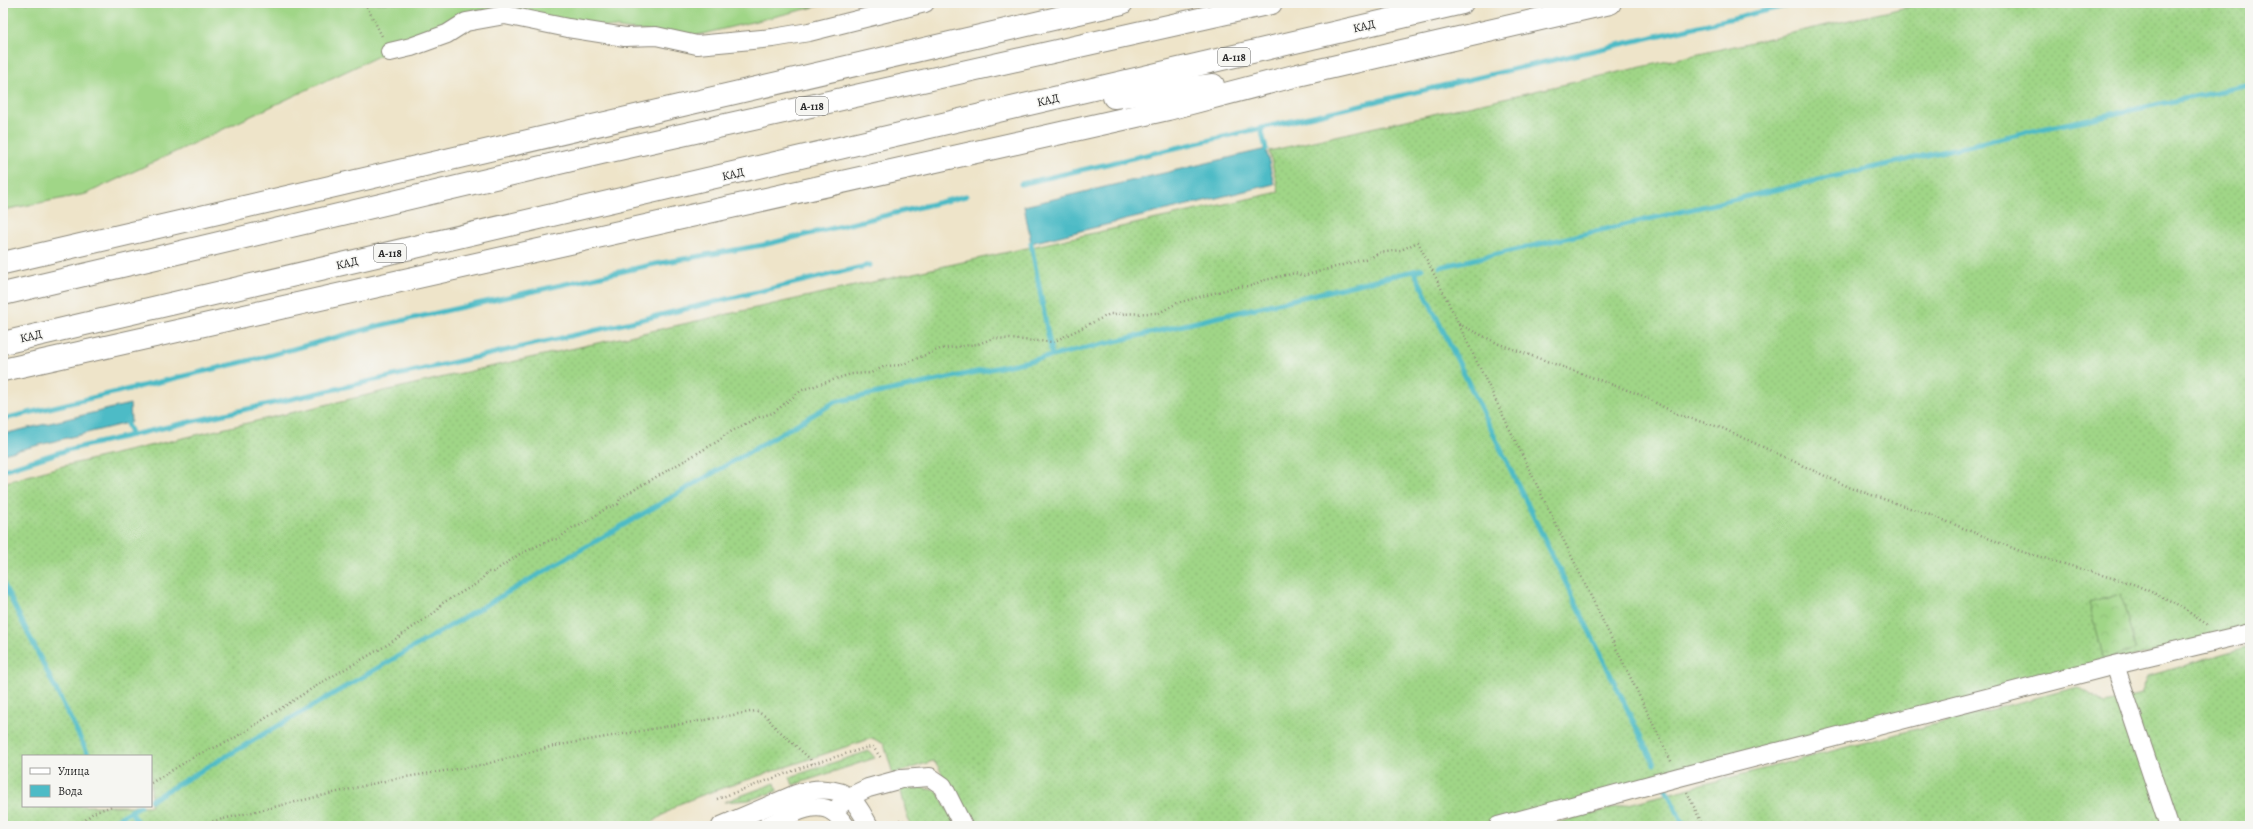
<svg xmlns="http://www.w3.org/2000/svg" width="2253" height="829" font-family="Alegreya,serif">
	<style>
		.grass { fill: url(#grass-dots); stroke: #668059; fill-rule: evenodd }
		.park { fill: url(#park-crowns); stroke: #668059 }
		.garden { fill: #a0d687; stroke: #668059 }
		.water { fill: #4dbbc6; stroke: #3c7378 }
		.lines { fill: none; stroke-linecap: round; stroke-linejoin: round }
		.stream { stroke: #4dbbc6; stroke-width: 5 }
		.minor-casing { stroke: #8c887a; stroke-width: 20 }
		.highway-casing { stroke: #8c887a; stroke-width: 24 }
		.path { stroke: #8c887a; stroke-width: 2.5; stroke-dasharray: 1 3; stroke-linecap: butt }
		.minor { stroke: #fff; stroke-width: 18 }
		.highway { stroke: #fff; stroke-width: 22 }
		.labels { text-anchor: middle; stroke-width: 3; stroke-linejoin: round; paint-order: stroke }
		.shield { fill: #f6f6f2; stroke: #686867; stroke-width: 1 }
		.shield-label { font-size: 11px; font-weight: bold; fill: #2b2b2b }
		.street-label { font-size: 12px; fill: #2b2b2b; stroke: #f6f6f2 }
	</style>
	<defs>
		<pattern id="grass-dots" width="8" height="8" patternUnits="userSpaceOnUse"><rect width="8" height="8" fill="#a0d687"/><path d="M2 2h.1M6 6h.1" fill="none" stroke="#8ab875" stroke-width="1.8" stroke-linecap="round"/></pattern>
		<pattern id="park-crowns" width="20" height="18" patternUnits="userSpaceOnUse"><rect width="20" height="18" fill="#a0d687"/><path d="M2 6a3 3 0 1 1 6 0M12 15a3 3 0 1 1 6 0" fill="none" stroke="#8ab875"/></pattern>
	</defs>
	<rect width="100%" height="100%" fill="#f6f6f2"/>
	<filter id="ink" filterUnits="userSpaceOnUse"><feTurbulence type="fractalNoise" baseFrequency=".025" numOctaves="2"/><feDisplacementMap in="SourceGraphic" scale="8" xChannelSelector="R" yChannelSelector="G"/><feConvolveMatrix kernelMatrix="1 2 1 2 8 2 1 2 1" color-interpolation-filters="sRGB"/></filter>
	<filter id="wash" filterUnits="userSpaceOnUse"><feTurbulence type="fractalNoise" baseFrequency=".012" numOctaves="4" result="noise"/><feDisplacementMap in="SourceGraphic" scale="16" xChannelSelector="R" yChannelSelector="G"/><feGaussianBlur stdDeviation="0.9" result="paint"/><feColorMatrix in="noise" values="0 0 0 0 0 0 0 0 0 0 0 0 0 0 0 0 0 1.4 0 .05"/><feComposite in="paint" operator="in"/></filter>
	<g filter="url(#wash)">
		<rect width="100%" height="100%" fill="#eee4c9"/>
		<g class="grass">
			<path d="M1925,3H2250V627L1483,826H968L938,766L933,761L893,774L884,744L872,738L705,794L679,804L647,826H3V483L59,467L453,375L1279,192L1269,151ZM23,756H151V806H23Z"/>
			<polygon points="2250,647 2250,826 1544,826 2078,687 2105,703 2141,694 2148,676"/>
			<polygon points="869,751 875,758 793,785 790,777"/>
			<polygon points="775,783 777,791 749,800 724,802"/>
			<polygon points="900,787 918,787 937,791 957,826 911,826 907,816"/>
		</g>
		<polygon class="park" points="2121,594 2136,650 2104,659 2089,603"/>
		<polygon class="garden" points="3,3 831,3 690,37 476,10 86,194 3,210"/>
		<g class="water">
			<polygon points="1266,149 1274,184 1031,243 1024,206"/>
			<polygon points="130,404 131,422 3,454 3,434"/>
		</g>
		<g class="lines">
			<g class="stream">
				<polyline points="1261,128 1266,149"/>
				<polyline points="1021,184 1798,3"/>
				<polyline points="1031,243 1052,356"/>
				<polyline points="1440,267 2032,131 2250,85"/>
				<polyline points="1414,271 1654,764"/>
				<polyline points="3,419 260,358 378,326 655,264 763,245 966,196"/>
				<polyline points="127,424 132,435"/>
				<polyline points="3,470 67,450 132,435 610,327 870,265"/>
				<polyline points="3,583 89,756"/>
				<polyline points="1666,789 1684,826"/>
				<polyline points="151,800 835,402 1052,356 1422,269"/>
				<polyline points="131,811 139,826"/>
				<polyline points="105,826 140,806"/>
			</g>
		</g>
	</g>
	<g filter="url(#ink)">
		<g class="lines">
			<g class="minor-casing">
				<g id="minor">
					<polyline points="390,52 411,47 447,34 466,22 505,15 568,28 625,37 656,36 697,45 773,38 809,32 925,3"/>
					<polyline points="2115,665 2169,826"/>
					<polyline points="833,812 849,797 868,788 901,779 930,777 943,786 963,826"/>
					<path d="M721,826L796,794C811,789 836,786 850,798C858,804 864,817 869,826"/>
					<path d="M767,826C785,818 814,798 833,812C838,815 842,822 846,826"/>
					<polyline points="1498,826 1679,777 2115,665 2250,633"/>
				</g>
			</g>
			<g class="highway-casing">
				<g id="highway">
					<polyline points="1114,97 1213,85"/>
					<polyline points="3,263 1122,3"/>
					<polyline points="3,294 601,153 1271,3"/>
					<polyline points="3,343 1462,3"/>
					<polyline points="3,370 1168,109 1298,75 1610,3"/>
				</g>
			</g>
			<g class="path">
				<polyline points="365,3 383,38"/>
				<polyline points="1459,325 1672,763"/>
				<polyline points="151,783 199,754 230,741 319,684 387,645 438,610 441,604 478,583 488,572 493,572 520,554 550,540 558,539 573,527 579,526 607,508 618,504 620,498 720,440 725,435 756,418 773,413 802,390 851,374 871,373 885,366 901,365 940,349 978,344 994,338 1053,342 1110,314 1159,313 1177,303 1236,287 1252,286 1261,281 1295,273 1303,276 1372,257 1378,253 1401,250 1418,242 1459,324 1499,344 1641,395 1679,415 1722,428 1851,488 1936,517 2020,551 2136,585 2175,603 2208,625"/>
				<polyline points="1687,792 1703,826"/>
				<polyline points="717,799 812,764 865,748 873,747 881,758"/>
				<polyline points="71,826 84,821 93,813 112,806"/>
				<polyline points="193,826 393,779 482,765 554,746 756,711 767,717 774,726 810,759 812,764"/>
				<polyline points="661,826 668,823"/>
				<polyline points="889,826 902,819 906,826"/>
			</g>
			<use href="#minor" class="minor"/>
			<use href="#highway" class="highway"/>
		</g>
	</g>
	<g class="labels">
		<g class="shield">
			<rect x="1218" y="48" width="32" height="18" rx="3"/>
			<rect x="796" y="97" width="32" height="18" rx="3"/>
			<rect x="374" y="244" width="32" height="18" rx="3"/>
		</g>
		<g class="shield-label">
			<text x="1234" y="61">А-118</text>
			<text x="812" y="110">А-118</text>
			<text x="390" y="257">А-118</text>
		</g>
		<g class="street-label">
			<text transform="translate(1364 26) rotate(-13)" y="4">КАД</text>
			<text transform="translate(1048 100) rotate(-13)" y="4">КАД</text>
			<text transform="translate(733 174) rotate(-13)" y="4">КАД</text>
			<text transform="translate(347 263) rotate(-13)" y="4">КАД</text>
			<text transform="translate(31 336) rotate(-13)" y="4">КАД</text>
		</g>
	</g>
	<rect width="2253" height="829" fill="none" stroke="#f6f6f2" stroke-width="16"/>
	<rect x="22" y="755" width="130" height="52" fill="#f6f6f2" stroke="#a5a5a2"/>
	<rect x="30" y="768" width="20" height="6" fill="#ffffff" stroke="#a5a5a2"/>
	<text x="58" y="775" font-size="12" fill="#2b2b2b">Улица</text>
	<rect x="30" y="785" width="20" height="12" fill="#4dbbc6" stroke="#a5a5a2"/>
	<text x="58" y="795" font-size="12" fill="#2b2b2b">Вода</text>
</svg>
